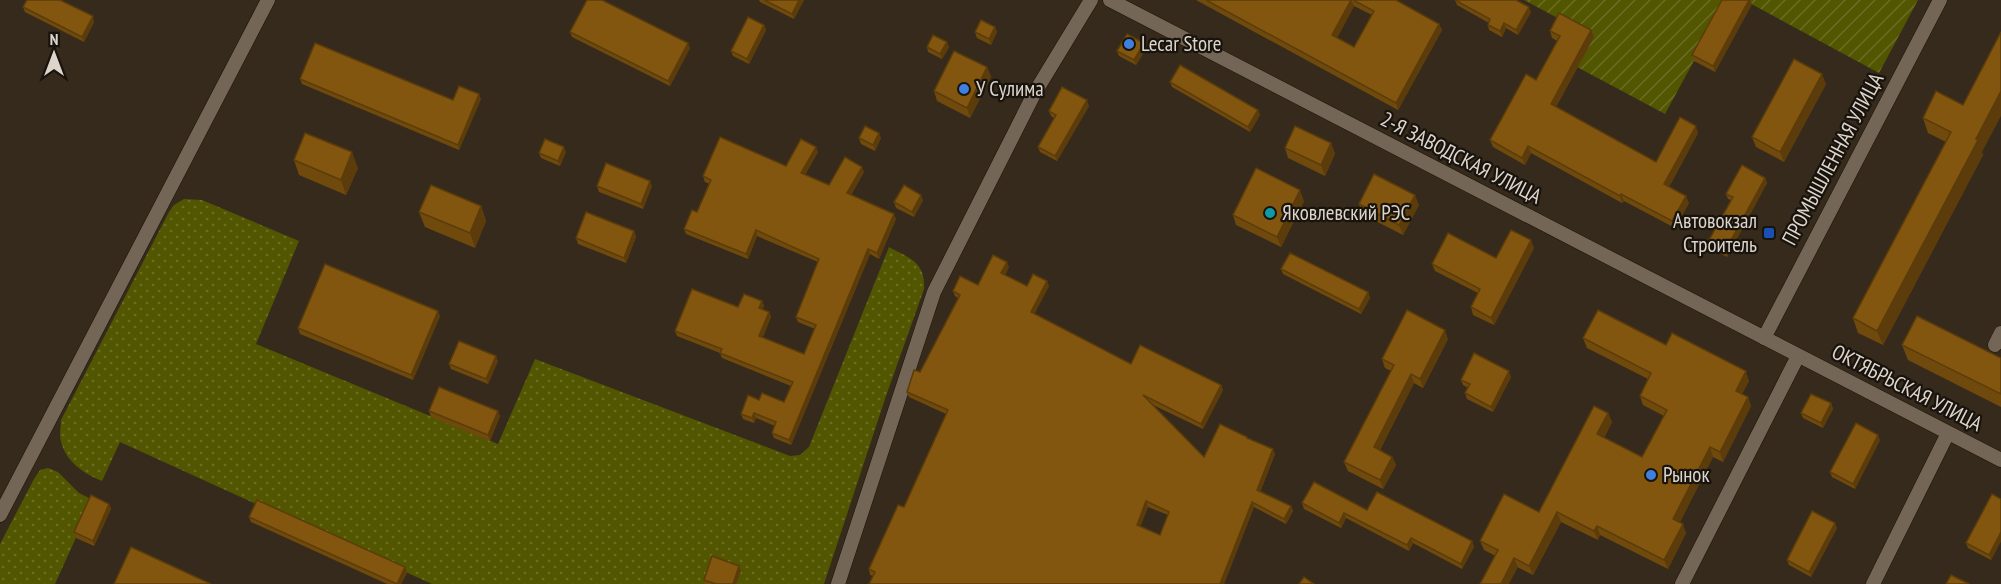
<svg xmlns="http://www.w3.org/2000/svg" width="2001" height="584" font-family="'PT Sans Narrow',sans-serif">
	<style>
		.grass { fill: url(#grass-dots) }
		.garden { fill: url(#garden-furrows) }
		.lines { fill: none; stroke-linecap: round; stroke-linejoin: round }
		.street-casing { stroke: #1c1205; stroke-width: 15 }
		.street { stroke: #736656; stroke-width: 14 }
		.wall { fill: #704a0d; fill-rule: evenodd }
		.shaded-wall { fill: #5b3c0a }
		.building { fill: #82560f; stroke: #5b3c0a; stroke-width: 1.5; fill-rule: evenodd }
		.shop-dot { fill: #3f7fe0; stroke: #18130d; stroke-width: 2 }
		.culture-dot { fill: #0f9aa8; stroke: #18130d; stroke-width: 2 }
		.transit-dot { fill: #1a4fb4; stroke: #18130d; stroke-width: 2 }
		.labels { text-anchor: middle; stroke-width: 4.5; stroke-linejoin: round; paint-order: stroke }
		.poi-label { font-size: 21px; fill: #ddd5cc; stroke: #18130d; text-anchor: start }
		.street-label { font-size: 21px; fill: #ddd5cc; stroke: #18130d }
	</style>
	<defs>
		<pattern id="grass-dots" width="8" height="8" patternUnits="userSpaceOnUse" patternTransform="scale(1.5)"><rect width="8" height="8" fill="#525600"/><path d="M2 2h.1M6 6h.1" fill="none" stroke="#6a6d24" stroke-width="1.8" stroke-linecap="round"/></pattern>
		<pattern id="garden-furrows" width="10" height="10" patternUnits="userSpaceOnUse" patternTransform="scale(1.5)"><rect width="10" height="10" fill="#525600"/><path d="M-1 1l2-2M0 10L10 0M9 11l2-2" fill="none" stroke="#6a6d24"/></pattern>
	</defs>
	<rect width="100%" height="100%" fill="#352a1b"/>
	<g class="grass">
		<path d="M184,199L202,200L299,241L256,344L498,444L535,359L790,456L800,455L809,447L889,247C909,258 926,262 924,289L886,396L824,584H432L120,442L102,481C84,474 65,461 61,441C59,435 61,426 61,420L169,212L174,205Z"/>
		<polygon points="48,468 58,472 79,493 93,500 55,584 0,584 0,544 34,479 40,470"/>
	</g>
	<g class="garden">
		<polygon points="1524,0 1727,0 1665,114 1577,67 1593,37"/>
		<polygon points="1744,0 1918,0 1879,73"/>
	</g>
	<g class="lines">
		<g class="street-casing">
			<g id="street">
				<polyline points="1110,0 2001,460"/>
				<polyline points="1764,338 1940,0"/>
				<polyline points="1995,345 2001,333"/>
				<polyline points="0,515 268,0"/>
				<polyline points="838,584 934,292 1034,94 1091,0"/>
				<polyline points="1682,584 1798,356"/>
				<polyline points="1873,584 1948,433"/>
			</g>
		</g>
		<use href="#street" class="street"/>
	</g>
	<g class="wall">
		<polygon points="759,0 804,0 794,19 760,2"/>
		<path d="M1196,0H1396L1439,24L1442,30L1398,110ZM1354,6L1372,15L1354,47L1337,38Z"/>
		<polygon points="1455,0 1531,12 1518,35 1506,28 1502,37 1489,30 1488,25 1489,23 1457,5"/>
		<polygon points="1752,4 1715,72 1694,61 1692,55"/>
		<polygon points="23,7 94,22 84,42 25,12"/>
		<polygon points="764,25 766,30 749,64 733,56 731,51"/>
		<polygon points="995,27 997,32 991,45 977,38 975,32"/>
		<polygon points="1591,30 1594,37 1556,107 1656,162 1698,133 1669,187 1689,203 1675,228 1624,201 1622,203 1531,153 1525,165 1493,147 1490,140 1536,80 1557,41 1552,38 1550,31"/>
		<polygon points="570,32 690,48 670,86 572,37"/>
		<polygon points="927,47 949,47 942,59 928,52"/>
		<polygon points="1146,49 1136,65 1119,56 1117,51"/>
		<polygon points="987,67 991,77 970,118 937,101 934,91"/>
		<polygon points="300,79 453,100 481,99 459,150 302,84"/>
		<polygon points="1170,82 1258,110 1260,115 1250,132 1172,87"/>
		<polygon points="1826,84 1784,162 1756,147 1752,137"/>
		<polygon points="1963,105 1983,155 1883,345 1858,333 1853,318 1946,142 1928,133 1923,118"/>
		<polygon points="1089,106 1057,161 1040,152 1038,147 1054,118 1051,116 1049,111"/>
		<polygon points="859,138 881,138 875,151 861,144"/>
		<polygon points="1331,143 1335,154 1325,176 1288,158 1285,148"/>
		<polygon points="566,152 560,166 541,158 539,153"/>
		<polygon points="818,152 805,175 829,185 864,172 851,195 896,219 879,259 870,254 791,445 774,438 772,433 775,426 756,418 754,423 743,419 741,414 759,400 784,402 791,386 722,358 720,353 677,336 675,331 738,307 762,301 764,306 762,309 769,312 771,317 763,337 804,354 815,329 798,322 796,317 818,262 757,236 748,259 686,234 684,229 697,212 710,184 705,182 703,176 786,166"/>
		<polygon points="294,160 358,168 346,195 299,175"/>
		<polygon points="1765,178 1767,183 1727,257 1710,248 1708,242 1731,200 1728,199 1726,194"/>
		<polygon points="597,186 652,186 643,209 599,192"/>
		<polygon points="923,200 914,217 896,208 894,202"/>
		<polygon points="1304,201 1281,247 1236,225 1233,215"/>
		<polygon points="1359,204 1419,205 1403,235 1362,214"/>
		<polygon points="481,206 486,221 475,248 425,227 419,212"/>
		<polygon points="634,231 636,237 626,263 578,244 576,238"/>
		<polygon points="1534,248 1494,325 1473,315 1471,307 1478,293 1435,271 1432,264 1496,258"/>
		<path d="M1009,267L1005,275L1027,286H1049L1034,314L1131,364L1221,385L1223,390L1203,429L1151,404L1204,457L1248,439L1275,454L1260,492L1291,506L1293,511L1286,524L1254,507L1224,584L873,576L870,575L869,569L904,507L946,414L909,397L907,392L920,372L958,298L955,296L953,291L978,285ZM1148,507L1168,515L1160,535L1140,527Z"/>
		<polygon points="1281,269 1368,292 1370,298 1361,314 1283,274"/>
		<polygon points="440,316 413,380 300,334 298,328"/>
		<polygon points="1583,338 1666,345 1749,381 1742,394 1748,397 1751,406 1723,462 1713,457 1680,522 1686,533 1668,569 1600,535 1598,540 1561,522 1533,575 1484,550 1480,541 1539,512 1608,413 1612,422 1604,438 1642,457 1664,416 1643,405 1640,396 1648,379 1587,348"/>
		<polygon points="1448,339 1423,388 1414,383 1380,450 1392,457 1396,465 1383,489 1348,471 1344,462 1391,371 1385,368 1382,359"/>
		<polygon points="1902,345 2001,358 2001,407 1908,360"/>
		<polygon points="498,361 488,384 451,369 449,364"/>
		<polygon points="1511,377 1493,412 1467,399 1465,393 1468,388 1463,385 1461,380"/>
		<polygon points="1831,403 1833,409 1823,428 1803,418 1801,413"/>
		<polygon points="429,411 500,416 490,441 431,417"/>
		<polygon points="1880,440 1855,489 1832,477 1830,472"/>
		<polygon points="2001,499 2001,541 1991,560 1968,548 1966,543"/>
		<polygon points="1302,503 1367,510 1472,541 1474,547 1462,569 1413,543 1409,551 1346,518 1341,528 1304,509"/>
		<polygon points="109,504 111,509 94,546 76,538 74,532"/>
		<polygon points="249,517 405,567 407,573 401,584 387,584 251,522"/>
		<polygon points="1837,528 1811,577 1789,565 1787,560"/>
		<polygon points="741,571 736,584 705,584 704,580"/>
	</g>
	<g class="shaded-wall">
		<polygon points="799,0 804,0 794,19 792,14"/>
		<polygon points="1351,0 1354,6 1335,42 1332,35"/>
		<polygon points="1749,0 1750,0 1752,4 1715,72 1713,66"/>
		<polygon points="1529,7 1531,12 1518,35 1516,30"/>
		<polygon points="93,16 94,22 84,42 82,37"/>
		<polygon points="1504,23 1506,28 1502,37 1500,31"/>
		<polygon points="1439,24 1442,30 1398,110 1396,103"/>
		<polygon points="764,25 766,30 749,64 747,59"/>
		<polygon points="995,27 997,32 991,45 989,39"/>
		<polygon points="1591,30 1594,37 1553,112 1551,104"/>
		<polygon points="947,42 949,47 942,59 940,54"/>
		<polygon points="688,43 690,48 670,86 668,81"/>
		<polygon points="1144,43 1146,49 1136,65 1134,60"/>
		<polygon points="987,67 991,77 970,118 967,108"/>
		<polygon points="1822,74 1826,84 1784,162 1780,152"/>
		<polygon points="2001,91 2001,116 1982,152 1983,155 1883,345 1877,331"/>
		<polygon points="479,94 481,99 459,150 458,145"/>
		<polygon points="1087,100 1089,106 1057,161 1055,156"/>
		<polygon points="1258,110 1260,115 1250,132 1248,127"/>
		<polygon points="1696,126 1698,133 1667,191 1664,184"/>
		<polygon points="879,133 881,138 875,151 873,145"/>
		<polygon points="1331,143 1335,154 1325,176 1321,165"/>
		<polygon points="1528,146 1531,153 1525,165 1522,158"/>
		<polygon points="564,147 566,152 560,166 558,161"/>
		<polygon points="816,147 818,152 803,178 801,173"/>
		<polygon points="352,152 358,168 346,195 341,180"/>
		<polygon points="862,167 864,172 849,199 847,193"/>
		<polygon points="1765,178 1767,183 1727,257 1725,251"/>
		<polygon points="650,181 652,186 643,209 641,204"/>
		<polygon points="1300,190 1304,201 1281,247 1277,237"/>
		<polygon points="1621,194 1624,201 1622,203 1620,196"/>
		<polygon points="921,195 923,200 914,217 912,212"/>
		<polygon points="1415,195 1419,205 1403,235 1399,225"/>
		<polygon points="1686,196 1689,203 1675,228 1672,221"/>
		<polygon points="481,206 486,221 475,248 470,233"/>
		<polygon points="894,214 896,219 879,259 877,253"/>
		<polygon points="756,230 757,236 748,259 746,254"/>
		<polygon points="634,231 636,237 626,263 624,258"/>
		<polygon points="1531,240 1534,248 1494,325 1491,318"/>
		<polygon points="868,249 870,254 791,445 789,440"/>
		<polygon points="1007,262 1009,267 1003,279 1001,273"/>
		<polygon points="1047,281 1049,286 1033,317 1031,312"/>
		<polygon points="1368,292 1370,298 1361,314 1359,309"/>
		<polygon points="762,301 764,306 761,313 759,308"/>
		<polygon points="438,311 440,316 413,380 411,375"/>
		<polygon points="769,312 771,317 761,341 759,336"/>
		<polygon points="1445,330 1448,339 1423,388 1420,379"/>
		<polygon points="496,356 498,361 488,384 486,379"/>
		<polygon points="1509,371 1511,377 1493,412 1491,407"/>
		<polygon points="1746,371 1749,381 1739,400 1736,391"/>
		<polygon points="1411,374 1414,383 1377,456 1374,447"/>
		<polygon points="1221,385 1223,390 1203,429 1201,424"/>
		<polygon points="1748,397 1751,406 1723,462 1720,452"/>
		<polygon points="1831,403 1833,409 1823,428 1821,423"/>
		<polygon points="498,411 500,416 490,441 488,435"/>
		<polygon points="754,413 756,418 754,423 752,418"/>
		<polygon points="1608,413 1612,422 1601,444 1597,434"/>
		<polygon points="1878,435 1880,440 1855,489 1853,484"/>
		<polygon points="1710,447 1713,457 1677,528 1673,519"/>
		<polygon points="1273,449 1275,454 1259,495 1257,490"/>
		<polygon points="1392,457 1396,465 1383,489 1380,480"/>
		<polygon points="1146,501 1148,507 1139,530 1137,525"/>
		<polygon points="1252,502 1254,507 1224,584 1220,584"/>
		<polygon points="109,504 111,509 94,546 93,541"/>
		<polygon points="1291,506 1293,511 1286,524 1284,519"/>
		<polygon points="1557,512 1561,522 1533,575 1529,566"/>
		<polygon points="1344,513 1346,518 1341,528 1339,523"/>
		<polygon points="1835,523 1837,528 1811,577 1809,572"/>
		<polygon points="1683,524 1686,533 1668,569 1664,560"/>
		<polygon points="1597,526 1600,535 1598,540 1594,531"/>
		<polygon points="2001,532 2001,541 1991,560 1989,555"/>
		<polygon points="1411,538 1413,543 1409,551 1407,545"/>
		<polygon points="1472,541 1474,547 1462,569 1461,564"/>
		<polygon points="1514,558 1518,567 1509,584 1501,584"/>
		<polygon points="739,566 741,571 736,584 733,584"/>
		<polygon points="405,567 407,573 401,584 397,584"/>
	</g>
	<g class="building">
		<polygon points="27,0 60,0 93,16 82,37 23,7"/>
		<polygon points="587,0 602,0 688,43 668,81 570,32"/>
		<polygon points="764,0 799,0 792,14"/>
		<polygon points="1206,0 1351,0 1332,35 1354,47 1374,11 1353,0 1396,0 1439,24 1396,103"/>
		<polygon points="1455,0 1516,0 1529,7 1516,30 1504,23 1500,31 1488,25 1490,19"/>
		<polygon points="1722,0 1749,0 1713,66 1692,55"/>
		<polygon points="1559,13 1591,30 1551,104 1656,162 1680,117 1696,126 1664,184 1686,196 1672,221 1621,194 1620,196 1528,146 1522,158 1490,140 1526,74 1536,80 1560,36 1550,31"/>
		<polygon points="748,17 764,25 747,59 731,51"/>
		<polygon points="981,20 995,27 989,39 975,32"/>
		<polygon points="2001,32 2001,91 1976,139 1978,140 1877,331 1853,318 1951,132 1923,118 1936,91 1963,105"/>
		<polygon points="1127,34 1144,43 1134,60 1117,51"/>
		<polygon points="933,35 947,42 940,54 927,47"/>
		<polygon points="315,43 453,100 459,86 479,94 458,145 300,79"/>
		<polygon points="954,51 987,67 967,108 934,91"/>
		<polygon points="1794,59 1822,74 1780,152 1752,137"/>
		<polygon points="1180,65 1258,110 1248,127 1170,82"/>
		<polygon points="1062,87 1087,100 1055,156 1038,147 1056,115 1049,111"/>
		<polygon points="865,126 879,133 873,145 859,138"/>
		<polygon points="1295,126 1331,143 1321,165 1285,148"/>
		<polygon points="305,133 352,152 341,180 294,160"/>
		<polygon points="720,137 786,166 801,139 816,147 801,173 829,185 845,157 862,167 847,193 894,214 877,253 868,249 789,440 772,433 776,422 754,413 752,418 741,414 748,395 759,400 762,393 784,402 793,382 720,353 722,349 675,331 692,289 738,307 744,294 762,301 759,308 769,312 759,336 804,354 816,325 796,317 819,259 756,230 746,254 684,229 692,210 697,212 711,180 703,176"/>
		<polygon points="545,139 564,147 558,161 539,153"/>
		<polygon points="606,163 650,181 641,204 597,186"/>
		<polygon points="1742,165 1765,178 1725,251 1708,242 1733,197 1726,194"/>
		<polygon points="1256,168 1300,190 1277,237 1233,215"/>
		<polygon points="1374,174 1415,195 1399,225 1359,204"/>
		<polygon points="431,185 481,206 470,233 419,212"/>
		<polygon points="904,185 921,195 912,212 894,202"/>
		<polygon points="586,212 634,231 624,258 576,238"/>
		<polygon points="1511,230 1531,240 1491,318 1471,307 1480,289 1432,264 1448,233 1496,258"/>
		<polygon points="1290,253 1368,292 1359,309 1281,269"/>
		<path d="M993,255L1007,262L1001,273L1027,286L1033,274L1047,281L1031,312L1131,364L1140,345L1221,385L1201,424L1143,395L1204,457L1220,424L1247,437V438L1273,449L1257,490L1291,506L1284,519L1252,502L1220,584H869L875,572L869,569L898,505L904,507L948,410L907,392L914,370L920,372L960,295L953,291L960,276L978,285ZM1146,501L1169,512L1160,535L1137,525Z"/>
		<polygon points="325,264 438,311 411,375 298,328"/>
		<polygon points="1407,310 1445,330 1420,379 1411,374 1374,447 1392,457 1380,480 1344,462 1394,365 1382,359"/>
		<polygon points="1598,310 1666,345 1672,333 1746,371 1736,391 1748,397 1720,452 1710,447 1673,519 1683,524 1664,560 1597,526 1594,531 1557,512 1529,566 1514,558 1501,584 1480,584 1498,550 1480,541 1504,494 1539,512 1594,406 1608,413 1597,434 1642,457 1667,410 1640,396 1651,373 1583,338"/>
		<polygon points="1917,316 2001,358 2001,394 1902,345"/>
		<polygon points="459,341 496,356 486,379 449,364"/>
		<polygon points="1474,353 1509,371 1491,407 1465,393 1470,384 1461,380"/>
		<polygon points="439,387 498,411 488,435 429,411"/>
		<polygon points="1811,394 1831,403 1821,423 1801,413"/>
		<polygon points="1856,423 1878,435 1853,484 1830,472"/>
		<polygon points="1314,482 1367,510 1377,492 1472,541 1461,564 1411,538 1407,545 1344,513 1339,523 1302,503"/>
		<polygon points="1992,494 2001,499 2001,532 1989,555 1966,543"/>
		<polygon points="91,495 109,504 93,541 74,532"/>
		<polygon points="257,500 405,567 397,584 249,517"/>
		<polygon points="1812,511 1835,523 1809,572 1787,560"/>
		<polygon points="131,547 211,584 114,584"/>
		<polygon points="712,556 739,566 733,584 716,584 704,580"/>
		<polygon points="1951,575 1969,584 1946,584"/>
		<polygon points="1304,577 1314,584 1299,584"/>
	</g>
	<g class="shop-dot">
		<circle cx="1129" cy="44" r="6"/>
		<circle cx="964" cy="89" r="6"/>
		<circle cx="1651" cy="475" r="6"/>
	</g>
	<circle class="culture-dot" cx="1270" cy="213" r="6"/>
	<rect class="transit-dot" x="1763" y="227" width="12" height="12" rx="3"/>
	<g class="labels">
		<g class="poi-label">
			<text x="1141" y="51">Lecar Store</text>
			<text x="976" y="96">У Сулима</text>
			<text x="1282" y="220">Яковлевский РЭС</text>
			<text x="1757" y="228" text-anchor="end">Автовокзал<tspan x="1757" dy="24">Строитель</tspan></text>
			<text x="1663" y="482">Рынок</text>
		</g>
		<g class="street-label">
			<text transform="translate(1461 158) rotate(27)" y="7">2-Я ЗАВОДСКАЯ УЛИЦА</text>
			<text transform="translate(1833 159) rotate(-62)" y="7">ПРОМЫШЛЕННАЯ УЛИЦА</text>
			<text transform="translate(1907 388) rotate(27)" y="7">ОКТЯБРЬСКАЯ УЛИЦА</text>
		</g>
	</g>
	<g transform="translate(54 54)" stroke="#18130d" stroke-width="4.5" paint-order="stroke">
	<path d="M0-4.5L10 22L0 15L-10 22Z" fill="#ddd5cc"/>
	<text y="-9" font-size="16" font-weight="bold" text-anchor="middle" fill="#ddd5cc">N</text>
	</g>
</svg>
